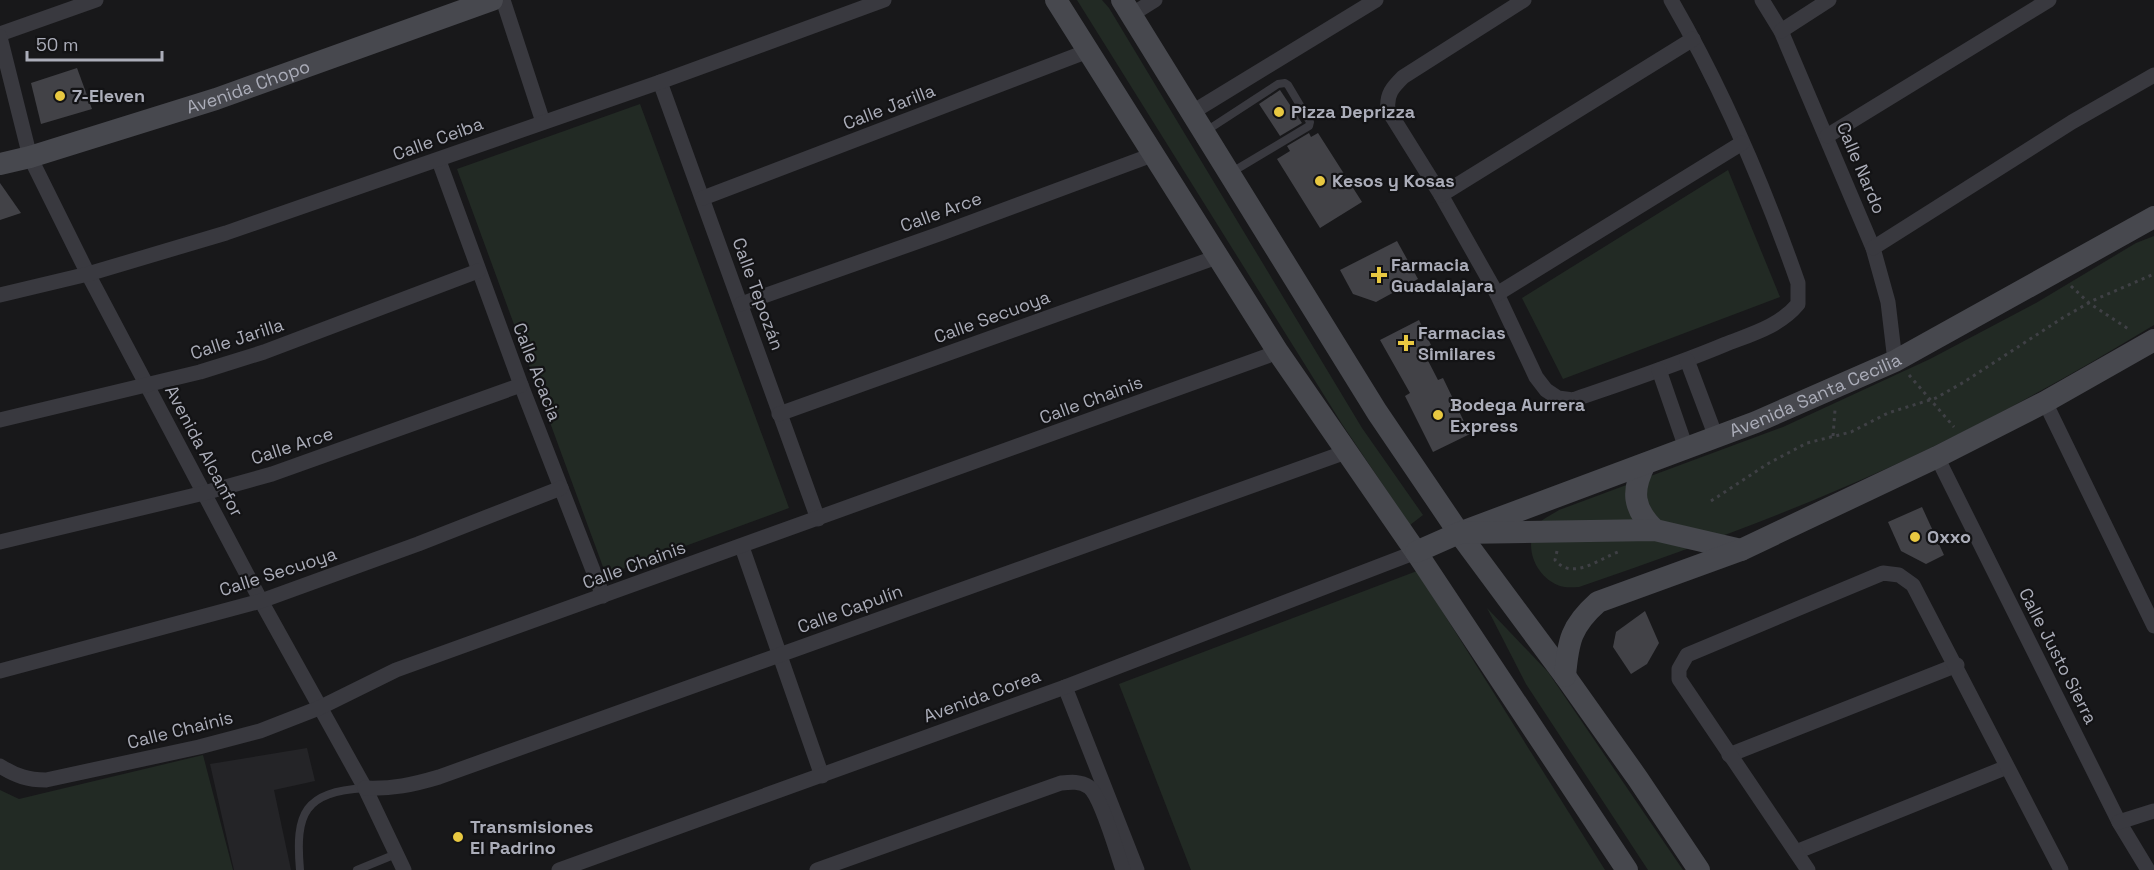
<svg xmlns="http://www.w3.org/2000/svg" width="2154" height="870" font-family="'Space Grotesk',sans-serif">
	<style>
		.built { fill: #242427 }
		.green { fill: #222a24 }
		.building { fill: #424247 }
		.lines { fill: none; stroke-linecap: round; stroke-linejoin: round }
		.path { stroke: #3f4045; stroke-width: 3; stroke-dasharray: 3 4.5; stroke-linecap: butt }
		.lane { stroke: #39393f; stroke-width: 8 }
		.street { stroke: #39393f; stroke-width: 15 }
		.secondary { stroke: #47484e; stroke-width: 22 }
		.poi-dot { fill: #e8c841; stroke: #131315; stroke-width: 2 }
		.labels { text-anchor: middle; stroke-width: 4.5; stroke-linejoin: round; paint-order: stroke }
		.street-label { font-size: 18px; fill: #abadb9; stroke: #131315 }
		.poi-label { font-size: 18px; font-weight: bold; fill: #abadb9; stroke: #131315; text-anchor: start }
	</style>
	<rect width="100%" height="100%" fill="#18181a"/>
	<polygon class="built" points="307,748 315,781 274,790 291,870 234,870 210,764"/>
	<g class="green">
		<polygon points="1077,0 1102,0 1109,8 1362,428 1423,515 1410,525 1342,424"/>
		<polygon points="640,104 789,508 606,575 457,169"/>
		<polygon points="1728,170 1780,297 1563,379 1522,298"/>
		<path d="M2154,236V325C2052,387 1945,445 1835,491C1751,527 1665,557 1579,587C1573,587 1566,588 1560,586C1536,578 1521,545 1539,523C1544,518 1553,514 1559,510L1783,427L1930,359L2036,303L2136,243Z"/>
		<polygon points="1417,571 1605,870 1191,870 1119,684"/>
		<polygon points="1487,608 1548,672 1683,870 1648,870 1526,684"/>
		<polygon points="203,755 233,870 0,870 0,790 19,799"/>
	</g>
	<g class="building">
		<polygon points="77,68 92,109 41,124 31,83"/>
		<polygon points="1280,90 1302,123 1280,136 1259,104"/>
		<polygon points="1309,133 1311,137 1318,133 1362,202 1320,228 1277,159 1290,151 1287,146"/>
		<polygon points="0,183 21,213 0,220"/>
		<polygon points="1397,241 1418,279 1376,302 1353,294 1340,270"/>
		<polygon points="1419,320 1431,345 1422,349 1438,380 1443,378 1470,434 1433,452 1405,396 1410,393 1380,340"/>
		<polygon points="1922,507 1944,555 1926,564 1901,551 1888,522"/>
		<polygon points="1645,611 1659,643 1647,664 1631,674 1613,647 1616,632"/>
	</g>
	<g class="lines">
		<g class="path">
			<polyline points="2071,286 2089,303 2130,330"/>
			<polyline points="1909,375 1954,427"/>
			<polyline points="1833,436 1835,410"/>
			<polyline points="1711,501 1769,463 1807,443 1851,432 1888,413 1936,398 1964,382 2064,317 2094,300 2154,274"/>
			<path d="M1557,551L1555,560C1572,581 1599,559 1618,552"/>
		</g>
		<g class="lane">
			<polyline points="1206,131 1278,84 1285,83 1288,85 1310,122 1309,126 1232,172"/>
			<path d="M300,870C295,813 304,792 365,788"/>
			<polyline points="357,870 396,854"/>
		</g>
		<g class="street">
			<polyline points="503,0 543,122"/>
			<path d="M1524,0L1403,77C1393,87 1386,94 1388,110L1441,195L1497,294L1536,377L1546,390L1558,398L1573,400C1625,382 1676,365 1726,344C1752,334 1780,326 1798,304V283C1764,186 1722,88 1671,0"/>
			<polyline points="1762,0 1781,31 1873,248 1888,302 1895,361"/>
			<polyline points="1131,15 1155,0"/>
			<polyline points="1781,31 1829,0"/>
			<polyline points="0,34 96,0"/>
			<polyline points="0,37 30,157 88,274 261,601 365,788 404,870"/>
			<polyline points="660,82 818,519"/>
			<polyline points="1191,113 1376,0"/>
			<polyline points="1827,136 2049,0"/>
			<polyline points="439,161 521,385 603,596"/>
			<polyline points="1441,195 1693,39"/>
			<polyline points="703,198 1088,51"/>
			<polyline points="1873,248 2072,122 2154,75"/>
			<polyline points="1497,294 1742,143"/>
			<polyline points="0,295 88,274 226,233 660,82 884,0"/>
			<polyline points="741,304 942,233 1152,155"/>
			<polyline points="1687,360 1716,437"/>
			<polyline points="1659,370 1686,448"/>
			<polyline points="2045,402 2154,626"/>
			<polyline points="779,414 1217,257"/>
			<polyline points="0,420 200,372 264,352 478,271"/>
			<polyline points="1937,457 2119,822 2148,870"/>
			<polyline points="0,542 204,493 272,474 521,385"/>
			<polyline points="742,547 822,776"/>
			<polyline points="0,671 261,601 418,544 561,488"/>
			<polyline points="1065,687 1137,870"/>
			<polyline points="1729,755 1957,665"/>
			<path d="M0,766C16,776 28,780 46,780L199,747L260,731L319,708L396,670L1278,352"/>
			<path d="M365,788C393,789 412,785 439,777L1346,452"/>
			<polyline points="2119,822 2154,811"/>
			<polyline points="1796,852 2007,767"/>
			<polyline points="559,870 1065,687 1416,552"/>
			<path d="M817,870L1061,783C1071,782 1080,781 1089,787C1101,796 1117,853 1123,870"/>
			<polyline points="1808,870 1679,679 1679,669 1687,655 1883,573 1899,575 1913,585 2061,870"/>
		</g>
		<g class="secondary">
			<polyline points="1056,0 1278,352 1416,552 1627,870"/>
			<polyline points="1122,0 1377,412 1459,533 1565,676 1638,779 1699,870"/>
			<path id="s1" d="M0,164L30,157L216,99L492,0"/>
			<path d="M1645,464C1631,491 1633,509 1655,530"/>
			<path id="s2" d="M1459,533L1756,422L1895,361L2154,217"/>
			<polyline points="1416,552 1459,533 1655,530 1741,550"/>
			<path d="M1565,676C1568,641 1571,626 1598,602L1741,550L1937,457L2045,402L2154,340"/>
		</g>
	</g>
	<g class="poi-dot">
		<circle cx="60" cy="96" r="6"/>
		<circle cx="1279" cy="112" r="6"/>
		<circle cx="1320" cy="181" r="6"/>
		<path d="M1376 266h6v6h6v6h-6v6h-6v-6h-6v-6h6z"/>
		<path d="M1403 334h6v6h6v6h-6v6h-6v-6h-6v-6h6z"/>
		<circle cx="1438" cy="415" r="6"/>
		<circle cx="1915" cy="537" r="6"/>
		<circle cx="458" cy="837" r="6"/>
	</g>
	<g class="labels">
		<g class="street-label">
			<text dy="6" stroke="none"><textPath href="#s1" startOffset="260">Avenida Chopo</textPath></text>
			<text transform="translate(889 107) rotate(-21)" y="6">Calle Jarilla</text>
			<text transform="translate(438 139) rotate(-20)" y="6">Calle Ceiba</text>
			<text transform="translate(1861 168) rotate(67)" y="6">Calle Nardo</text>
			<text transform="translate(941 212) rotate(-20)" y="6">Calle Arce</text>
			<text transform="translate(758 294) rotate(70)" y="6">Calle Tepozán</text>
			<text transform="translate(992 317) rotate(-20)" y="6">Calle Secuoya</text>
			<text transform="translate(237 339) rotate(-18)" y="6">Calle Jarilla</text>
			<text transform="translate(537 372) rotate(69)" y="6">Calle Acacia</text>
			<text dy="6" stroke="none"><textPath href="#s2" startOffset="382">Avenida Santa Cecilia</textPath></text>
			<text transform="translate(1091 400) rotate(-20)" y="6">Calle Chainis</text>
			<text transform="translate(292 446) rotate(-18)" y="6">Calle Arce</text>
			<text transform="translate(204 451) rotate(62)" y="6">Avenida Alcanfor</text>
			<text transform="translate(634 565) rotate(-20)" y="6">Calle Chainis</text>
			<text transform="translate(278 572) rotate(-18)" y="6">Calle Secuoya</text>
			<text transform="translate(850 609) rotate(-20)" y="6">Calle Capulín</text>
			<text transform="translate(2058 656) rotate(63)" y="6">Calle Justo Sierra</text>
			<text transform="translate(982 696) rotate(-20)" y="6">Avenida Corea</text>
			<text transform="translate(180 730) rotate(-14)" y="6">Calle Chainis</text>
		</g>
		<g class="poi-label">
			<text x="72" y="102">7-Eleven</text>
			<text x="1291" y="118">Pizza Deprizza</text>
			<text x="1332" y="187">Kesos y Kosas</text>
			<text x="1391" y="271">Farmacia<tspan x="1391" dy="21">Guadalajara</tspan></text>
			<text x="1418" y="339">Farmacias<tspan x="1418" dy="21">Similares</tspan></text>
			<text x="1450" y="411">Bodega Aurrera<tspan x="1450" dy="21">Express</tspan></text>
			<text x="1927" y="543">Oxxo</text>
			<text x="470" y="833">Transmisiones<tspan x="470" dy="21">El Padrino</tspan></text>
		</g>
	</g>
	<path d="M27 51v9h135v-9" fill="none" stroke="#abadb9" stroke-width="3"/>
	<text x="36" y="51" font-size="18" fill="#abadb9" stroke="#131315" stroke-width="4.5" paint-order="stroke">50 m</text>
</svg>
